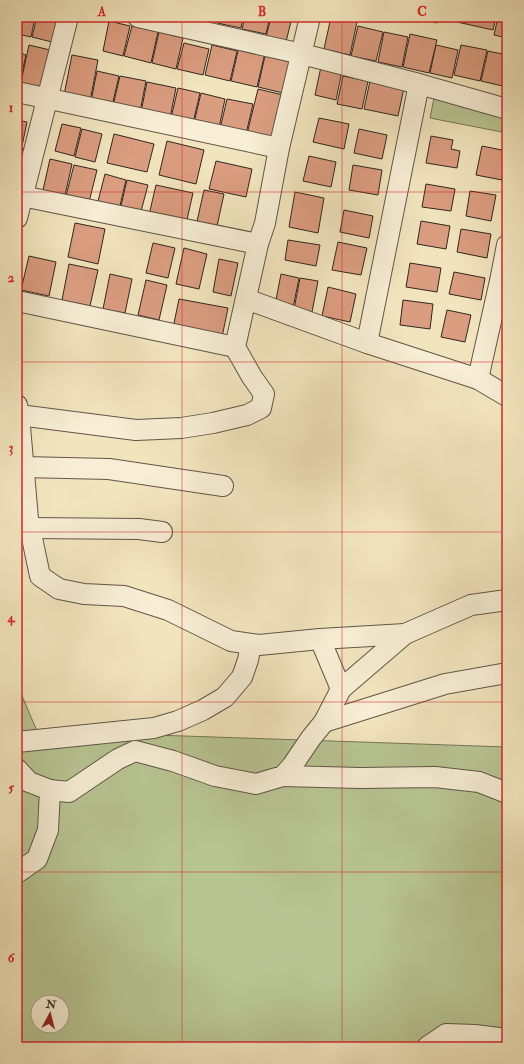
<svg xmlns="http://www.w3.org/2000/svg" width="524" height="1064" font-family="'IM FELL Double Pica',serif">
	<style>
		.green { fill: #b8c593; stroke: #74765a; fill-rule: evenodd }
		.building { fill: #db9d80; stroke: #312620 }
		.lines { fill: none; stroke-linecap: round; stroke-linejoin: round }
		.minor-casing { stroke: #615648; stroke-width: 22 }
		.minor { stroke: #f7eed5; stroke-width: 20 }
		.grid { fill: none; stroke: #d62828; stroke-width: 1; stroke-opacity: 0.55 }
		.neatline { fill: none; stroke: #d62828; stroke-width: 1.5 }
		.grid-label { font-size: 13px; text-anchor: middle; font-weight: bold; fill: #d62828 }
	</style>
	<rect width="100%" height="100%" fill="#f2e5be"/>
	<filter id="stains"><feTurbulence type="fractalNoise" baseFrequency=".005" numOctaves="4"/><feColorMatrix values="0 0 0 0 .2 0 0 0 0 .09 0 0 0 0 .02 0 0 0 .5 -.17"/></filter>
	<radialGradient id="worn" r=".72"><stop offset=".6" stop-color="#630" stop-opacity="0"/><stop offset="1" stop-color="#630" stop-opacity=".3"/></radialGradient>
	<g class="green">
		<polygon points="434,98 507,117 507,133 430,118"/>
		<path d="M17,684L37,731L507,747V1047H17ZM38,1002H62V1026H38Z"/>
	</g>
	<g class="building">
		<polygon points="17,17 35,17 31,37 17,34"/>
		<polygon points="37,17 61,17 56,43 32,37"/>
		<polygon points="193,17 217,17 216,22"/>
		<polygon points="219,17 243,17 241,28 217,23"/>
		<polygon points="245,17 270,17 266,34 242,29"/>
		<polygon points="271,17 292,17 286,42 266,37"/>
		<polygon points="331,17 358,17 350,55 324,49"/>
		<polygon points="414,17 438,17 437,23"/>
		<polygon points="439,17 466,17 465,24"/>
		<polygon points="468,17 496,17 493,30 466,24"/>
		<polygon points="498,17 507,17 507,38 494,35"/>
		<polygon points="109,21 130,26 123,56 103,51"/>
		<polygon points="132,26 158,32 151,63 124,56"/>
		<polygon points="358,26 383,32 376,61 351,56"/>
		<polygon points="159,32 183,38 176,69 152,63"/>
		<polygon points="384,32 408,37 402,67 378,62"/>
		<polygon points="410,34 437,40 429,73 403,67"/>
		<polygon points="184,43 209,49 203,75 177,69"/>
		<polygon points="29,45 50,50 41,90 20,86"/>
		<polygon points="212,45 237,51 230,81 205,75"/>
		<polygon points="436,45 458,50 452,78 430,73"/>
		<polygon points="461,45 487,50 480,81 454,75"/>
		<polygon points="239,47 265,53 257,87 231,81"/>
		<polygon points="488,51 507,55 507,87 481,81"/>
		<polygon points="17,52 26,55 19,86 17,85"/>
		<polygon points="72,55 98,60 90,101 64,95"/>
		<polygon points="265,56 290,62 283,93 258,87"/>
		<polygon points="322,62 343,66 336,100 315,95"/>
		<polygon points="97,71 119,76 112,106 91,101"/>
		<polygon points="120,76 146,81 140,112 113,106"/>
		<polygon points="343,76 368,81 362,109 337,104"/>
		<polygon points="370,81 404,88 398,116 364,109"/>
		<polygon points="147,82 176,88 170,118 141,112"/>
		<polygon points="178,88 200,93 193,123 171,118"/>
		<polygon points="258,89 283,95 273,140 247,134"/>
		<polygon points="201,93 225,99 219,128 194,123"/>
		<polygon points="227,99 253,104 246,134 220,129"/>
		<polygon points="319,118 349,124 344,149 313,142"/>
		<polygon points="17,120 27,122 22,146 17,145"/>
		<polygon points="62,124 81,128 74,156 55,151"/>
		<polygon points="82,129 102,134 95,162 75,157"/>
		<polygon points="359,129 387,135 382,159 354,153"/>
		<polygon points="114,134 154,144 147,172 107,163"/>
		<polygon points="431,136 453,140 451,149 460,151 457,168 426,163"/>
		<polygon points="167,141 204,150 196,184 159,175"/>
		<polygon points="482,146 507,151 507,156 502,180 476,175"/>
		<polygon points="17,147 27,149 17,189"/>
		<polygon points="309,156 336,162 331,187 303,181"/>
		<polygon points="50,159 72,164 65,195 43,190"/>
		<polygon points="216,161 252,169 246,197 209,189"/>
		<polygon points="74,165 97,170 89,202 66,196"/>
		<polygon points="353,165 382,170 378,195 349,190"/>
		<polygon points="105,174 126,180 119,210 97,205"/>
		<polygon points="127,180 148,185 140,215 120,210"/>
		<polygon points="426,184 455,189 451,211 422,207"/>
		<polygon points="156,185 193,193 186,224 149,215"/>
		<polygon points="204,190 224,194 216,231 196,226"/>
		<polygon points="470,191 496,195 491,221 466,216"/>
		<polygon points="295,192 324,198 318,233 289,227"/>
		<polygon points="344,210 373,216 369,238 340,232"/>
		<polygon points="421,221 450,226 446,249 417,244"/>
		<polygon points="75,223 105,229 98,264 68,257"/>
		<polygon points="461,229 491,234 487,258 457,252"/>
		<polygon points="288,240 320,245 316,266 285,260"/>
		<polygon points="338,242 367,248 361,275 332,270"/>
		<polygon points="153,243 175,248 168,278 146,273"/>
		<polygon points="184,248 207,254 199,289 176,284"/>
		<polygon points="29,256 56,262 49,296 21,290"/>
		<polygon points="219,259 238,263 231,296 213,292"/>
		<polygon points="410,263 441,268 437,292 406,287"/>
		<polygon points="69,264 98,270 90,306 62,300"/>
		<polygon points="454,272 485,278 481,300 449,294"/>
		<polygon points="110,274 132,279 125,313 103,309"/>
		<polygon points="281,274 299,278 293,308 275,305"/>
		<polygon points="300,278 318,281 312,312 294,309"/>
		<polygon points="146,280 167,285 159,320 138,315"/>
		<polygon points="328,287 356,294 350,322 322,316"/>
		<polygon points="179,299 228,308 222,337 173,328"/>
		<polygon points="403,300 433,304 430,329 400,325"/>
		<polygon points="447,310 471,315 465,342 441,337"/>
	</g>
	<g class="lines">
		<g class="minor-casing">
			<g id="minor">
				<polyline points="138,17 302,54 419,84 507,109"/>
				<polyline points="17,92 279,148"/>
				<polyline points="17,195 258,244"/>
				<polyline points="17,218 68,17"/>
				<polyline points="246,299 367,343 478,379 507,396"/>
				<polyline points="17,301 235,347"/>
				<polyline points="367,343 419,84"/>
				<polyline points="478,379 500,281 507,245"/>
				<polyline points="17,405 19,415 28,519 40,576 59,589 84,594 124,596 168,610 231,641 259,645 320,639 405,634"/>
				<polyline points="19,415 136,430 181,428 213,423 247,415 261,408 264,394 252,377 235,347 258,244 265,223 279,148 310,17"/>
				<polyline points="23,467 109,469 223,486"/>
				<polyline points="30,528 139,529 162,532"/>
				<polyline points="320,639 341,689"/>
				<polyline points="324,722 445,684 507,673"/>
				<polyline points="17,742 154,728 178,721 203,710 225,697 242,677 248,660 251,644"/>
				<polyline points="17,769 29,782 50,790 69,792 118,759 135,751 173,761 215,776 256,784 283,776 292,766 311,738 324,722 341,689 405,634 471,605 507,600"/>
				<polyline points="283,776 360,778 435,777 479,782 507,793"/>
				<polyline points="17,873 37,859 48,830 50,790"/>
				<polyline points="427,1047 446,1034 475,1035 507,1039"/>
			</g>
		</g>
		<use href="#minor" class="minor"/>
	</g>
	<path class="grid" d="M182,17V1047M342,17V1047M17,192H507M17,362H507M17,532H507M17,702H507M17,872H507"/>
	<rect width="524" height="1064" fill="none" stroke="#f2e5be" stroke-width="44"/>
	<g transform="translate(50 1014) rotate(7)"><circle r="19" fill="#f7eed5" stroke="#a89e8d"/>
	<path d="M0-3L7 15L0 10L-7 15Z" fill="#8f2418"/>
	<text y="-6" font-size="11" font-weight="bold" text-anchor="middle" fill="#312620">N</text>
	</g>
	<rect x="22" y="22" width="480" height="1020" class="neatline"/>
	<g class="grid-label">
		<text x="102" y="16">A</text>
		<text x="262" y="16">B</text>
		<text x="422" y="16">C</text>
		<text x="11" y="112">1</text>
		<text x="11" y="282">2</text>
		<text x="11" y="452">3</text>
		<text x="11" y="622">4</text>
		<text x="11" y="792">5</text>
		<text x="11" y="962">6</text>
	</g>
	<rect width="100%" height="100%" filter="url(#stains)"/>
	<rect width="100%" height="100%" fill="url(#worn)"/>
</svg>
